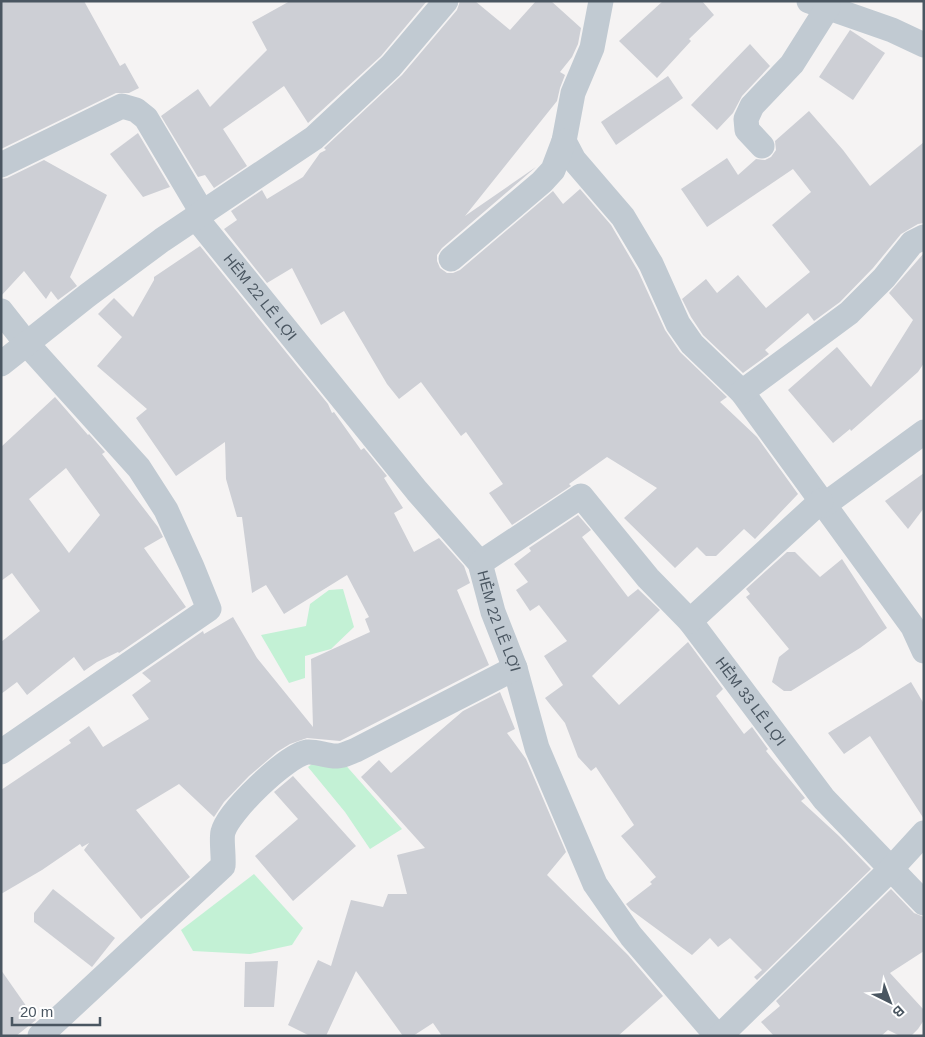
<svg xmlns="http://www.w3.org/2000/svg" width="925" height="1037" font-family="Helvetica,sans-serif">
	<style>
		.green { fill: #c3f1d5 }
		.building { fill: #cdcfd5; fill-rule: evenodd }
		.lines { fill: none; stroke-linecap: round; stroke-linejoin: round }
		.minor { stroke: #c1cad2; stroke-width: 25 }
		.labels { text-anchor: middle; stroke-width: 4; stroke-linejoin: round; paint-order: stroke }
		.street-label { font-size: 15px; fill: #4a5661; stroke: #fff }
	</style>
	<rect width="100%" height="100%" fill="#f5f3f3"/>
	<g class="green">
		<polygon points="343,589 354,627 331,649 305,656 305,678 289,683 261,635 306,626 310,604 329,590"/>
		<polygon points="323,756 342,761 402,829 370,849 345,812 308,767"/>
		<polygon points="254,874 303,928 292,945 250,954 193,951 181,930"/>
	</g>
	<g class="building">
		<polygon points="1,1 84,1 120,66 125,63 139,88 129,93 116,93 1,149"/>
		<polygon points="290,1 427,1 381,56 308,123 284,86 223,129 247,166 214,188 205,175 198,177 161,116 198,89 210,107 267,50 252,22"/>
		<polygon points="460,1 475,1 510,30 536,1 551,1 581,28 578,44 572,57 560,72 565,75 560,88 557,101 465,216 536,167 442,248 437,255 437,261 440,268 447,273 453,273 460,270 553,191 563,204 580,189 611,225 638,271 665,330 680,352 727,397 720,402 757,437 798,494 755,539 744,529 716,556 706,556 697,547 675,568 624,518 657,488 607,457 569,484 571,486 512,525 489,493 503,484 466,432 461,436 421,382 399,399 387,384 344,311 321,325 292,268 267,283 224,229 237,220 231,211 262,190 267,199 303,177 320,153 326,150 324,148 402,75 457,10"/>
		<polygon points="663,1 702,1 714,15 689,39 691,41 657,78 619,41"/>
		<polygon points="850,30 885,53 853,100 819,77"/>
		<polygon points="750,44 770,66 742,96 733,113 717,130 691,105"/>
		<polygon points="668,76 683,98 616,145 601,122"/>
		<polygon points="809,111 843,150 870,186 924,142 924,223 918,224 901,234 873,268 840,302 814,321 808,313 765,350 769,354 743,373 703,335 691,317 682,299 706,279 717,293 738,275 766,308 810,272 772,225 811,192 793,169 707,227 681,189 727,158 738,175 756,159 765,160 771,157 776,150 775,141"/>
		<polygon points="138,133 170,187 143,197 110,154"/>
		<polygon points="44,160 107,195 70,277 77,286 58,300 51,291 46,299 24,271 1,296 1,179 7,178"/>
		<polygon points="200,246 328,404 332,413 334,412 361,450 364,448 387,476 384,478 403,508 394,513 414,552 439,538 464,566 470,583 457,590 489,665 340,741 307,738 290,744 277,752 249,776 224,802 214,817 179,784 136,810 190,877 141,919 84,850 89,843 82,847 80,844 42,870 1,894 1,790 71,743 69,740 89,726 103,747 149,719 132,695 151,681 142,673 203,631 204,634 233,617 257,658 313,727 311,659 370,632 365,619 369,617 347,575 284,614 266,585 252,593 242,517 237,517 226,479 225,442 176,476 136,418 147,409 97,366 122,337 98,314 114,298 133,317 154,280 154,277"/>
		<polygon points="924,253 924,363 918,372 851,431 850,429 833,443 788,390 837,347 871,387 913,320 889,293"/>
		<path d="M55,397L88,435L89,434L105,452L102,454L158,527L163,537L144,548L186,607L119,653L118,652L97,662L84,671L74,657L27,695L17,682L1,694V642L40,611L12,573L1,581V447ZM66,468L100,515L69,553L29,499Z"/>
		<polygon points="924,473 924,508 908,529 885,501"/>
		<polygon points="578,515 591,530 582,537 628,597 638,589 660,610 592,676 619,705 688,642 723,689 716,696 744,734 752,727 768,749 766,751 805,798 801,801 839,836 871,869 757,980 754,977 762,970 730,938 718,947 710,938 692,955 631,910 626,904 652,884 650,882 656,877 621,836 634,825 596,767 591,771 578,757 565,723 545,698 563,685 544,656 567,641 539,605 530,611 516,590 528,582 514,564 531,551 529,548"/>
		<polygon points="787,552 795,552 820,577 842,559 887,628 860,648 791,691 784,691 772,682 779,657 789,649 746,597 750,594 746,589"/>
		<polygon points="911,682 924,704 924,819 870,736 844,754 828,733"/>
		<polygon points="500,692 515,729 507,733 526,759 566,852 547,875 628,955 663,996 618,1036 442,1036 433,1023 413,1036 403,1036 356,971 326,1036 310,1036 288,1025 318,960 331,966 351,900 383,907 388,894 407,894 397,855 425,848 361,777 379,760 391,773 463,711"/>
		<polygon points="293,776 356,846 293,901 255,856 298,819 274,792"/>
		<polygon points="53,889 115,938 92,967 34,922 34,913"/>
		<polygon points="891,889 914,913 924,917 924,951 890,973 924,1010 924,1020 918,1029 911,1036 900,1036 888,1030 881,1036 774,1036 761,1022 780,1006 776,1001"/>
		<polygon points="278,961 274,1007 244,1007 245,962"/>
		<polygon points="1,970 36,1020 16,1036 1,1036"/>
	</g>
	<g class="lines">
		<g class="minor">
			<polyline points="601,1 592,48 573,93 564,141 574,160 623,217 651,264 678,324 692,344 742,392 913,627 924,651"/>
			<polyline points="809,1 892,30 924,45"/>
			<polyline points="762,146 747,130 746,119 752,106 792,64 828,7"/>
			<polyline points="1,165 122,106 136,110 146,118 203,214"/>
			<path id="s1" d="M196,218L417,491L480,563L493,612L515,668L537,748L595,884L631,936L717,1036"/>
			<polyline points="451,259 542,182 553,170 564,141"/>
			<polyline points="1,311 27,344 139,468 166,510 192,567 209,609 1,752"/>
			<polyline points="1,364 88,295 162,240 314,138 391,66 446,1"/>
			<polyline points="742,392 849,313 884,278 912,243 924,237"/>
			<polyline points="824,505 924,432"/>
			<path id="s2" d="M480,563L581,496L648,578L690,621L824,799L924,903"/>
			<polyline points="690,621 821,501"/>
			<path d="M40,1036L223,866C224,857 221,839 223,832C228,812 286,756 307,752C317,751 328,757 338,756C344,756 350,752 356,750L515,668"/>
			<polyline points="720,1036 891,869 924,833"/>
		</g>
	</g>
	<g class="labels">
		<g class="street-label">
			<text dy="5" stroke="none"><textPath href="#s1" startOffset="102">HẺM 22 LÊ LỢI</textPath></text>
			<text dy="5" stroke="none"><textPath href="#s1" startOffset="508">HẺM 22 LÊ LỢI</textPath></text>
			<text dy="5" stroke="none"><textPath href="#s2" startOffset="388">HẺM 33 LÊ LỢI</textPath></text>
		</g>
	</g>
	<rect width="925" height="1037" fill="none" stroke="#4a5661" stroke-width="5"/>
	<g transform="translate(890 1002) rotate(138)" stroke="#ffffff" stroke-width="4" paint-order="stroke">
	<path d="M0-4L9 19L0 12L-9 19Z" fill="#4a5661"/>
	<text y="-8" font-size="14" font-weight="bold" text-anchor="middle" fill="#4a5661">B</text>
	</g>
	<path d="M12 1017v8h88v-8" fill="none" stroke="#4a5661" stroke-width="2.5"/>
	<text x="20" y="1017" font-size="15" fill="#4a5661" stroke="#ffffff" stroke-width="4" paint-order="stroke">20 m</text>
</svg>
